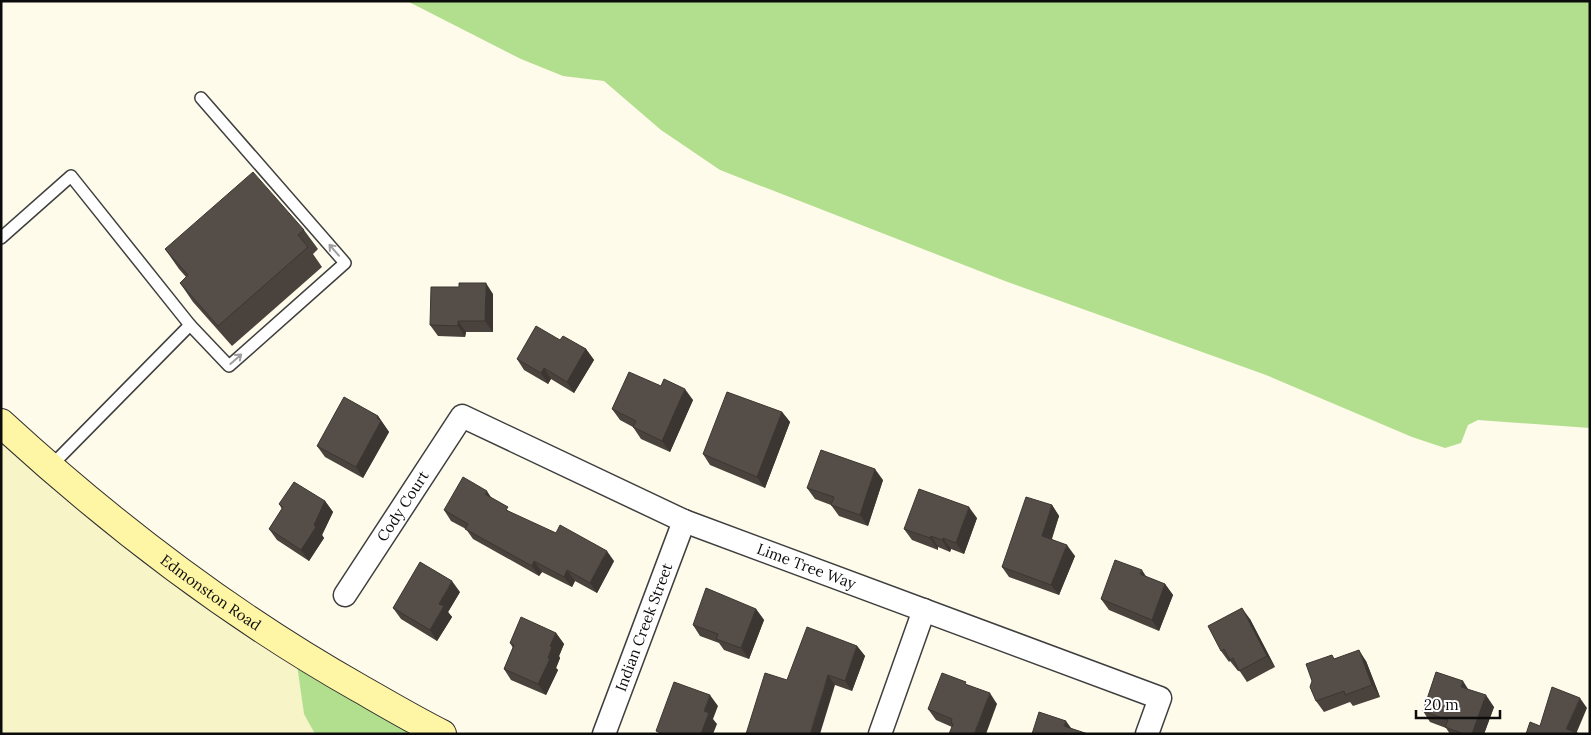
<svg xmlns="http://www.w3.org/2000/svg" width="1591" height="735" font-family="Lora,serif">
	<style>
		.farmland { fill: #f7f4c8 }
		.forest { fill: #b2df8e }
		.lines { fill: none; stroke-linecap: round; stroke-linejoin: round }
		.service-casing { stroke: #3f3f3f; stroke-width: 14 }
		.minor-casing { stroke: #3f3f3f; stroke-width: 25 }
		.secondary-casing { stroke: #2e2e2e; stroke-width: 30 }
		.service { stroke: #fff; stroke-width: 11 }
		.minor { stroke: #fff; stroke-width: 22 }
		.secondary { stroke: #fff6a5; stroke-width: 28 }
		.wall { fill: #49423d }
		.shaded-wall { fill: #3c3632 }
		.building { fill: #554d47; stroke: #3c3632 }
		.oneway { stroke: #9e9e9e }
		.labels { text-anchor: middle; stroke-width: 5; stroke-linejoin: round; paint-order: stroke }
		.street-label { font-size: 15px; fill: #0c0c0c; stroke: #fff }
	</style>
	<rect width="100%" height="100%" fill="#fffbea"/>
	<polygon class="farmland" points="1,423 295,651 304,714 315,734 1,734"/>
	<g class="forest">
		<polygon points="407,1 1590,1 1590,428 1478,420 1468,425 1461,443 1445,448 1412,437 1266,375 1005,281 720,170 661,130 604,81 563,76 521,59"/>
		<polygon points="295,651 442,734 315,734 304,714"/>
	</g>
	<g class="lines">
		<g class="service-casing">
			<g id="service">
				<polyline points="1,238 71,176 190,325 50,467"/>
				<polyline points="190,325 229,366 345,263 201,98"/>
			</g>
		</g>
		<g class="minor-casing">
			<g id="minor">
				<path id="s1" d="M345,595L462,416L684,521L1160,698L1147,734"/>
				<path id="s2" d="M604,734L684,521"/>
				<polyline points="880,734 924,610"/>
			</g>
		</g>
		<g class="secondary-casing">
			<g id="secondary">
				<path id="s3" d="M1,423C112,525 228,614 359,688C387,704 414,720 442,734"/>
			</g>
		</g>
		<use href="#service" class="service"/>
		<use href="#minor" class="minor"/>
		<use href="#secondary" class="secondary"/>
	</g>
	<g class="wall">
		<polygon points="304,230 318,249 313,254 322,267 232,346 193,302 180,283 186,277 179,269 165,249"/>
		<polygon points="493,294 493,332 466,332 465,337 438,336 430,325"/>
		<polygon points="560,340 586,349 594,360 574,393 551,379 548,384 524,370 517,359"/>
		<polygon points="661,386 693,400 670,452 641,439 633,427 620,420 612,409"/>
		<polygon points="782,412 790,422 765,488 710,465 703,454"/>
		<polygon points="378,416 389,432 363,478 325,457 317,446"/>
		<polygon points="883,480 868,526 839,516 831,505 815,499 807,488"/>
		<polygon points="491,498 511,513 614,561 597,593 575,581 572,587 542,572 539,576 473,539 466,529 451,521 444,510"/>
		<polygon points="325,501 333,512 322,535 324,538 309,561 277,540 269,529 282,509 279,504"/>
		<polygon points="1052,505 1059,516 1052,539 1075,556 1059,595 1009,577 1002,567"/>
		<polygon points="977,518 964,554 951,549 950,552 938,547 938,550 912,540 904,529"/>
		<polygon points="1146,577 1165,584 1173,595 1159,631 1109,610 1101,599"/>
		<polygon points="460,592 448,612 452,617 437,641 401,619 393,608"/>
		<polygon points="756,609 764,620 749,659 724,650 719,643 700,636 693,625"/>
		<polygon points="1250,619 1275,667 1247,682 1239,670 1238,671 1230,661 1229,662 1221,651"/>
		<polygon points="556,633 564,644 559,656 560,658 556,668 558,670 546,695 511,680 504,669 513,648 510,643"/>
		<polygon points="857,646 865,656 852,691 835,685 787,680"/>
		<polygon points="1335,658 1366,661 1380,697 1353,706 1350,702 1324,712 1316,701"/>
		<polygon points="968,685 997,704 952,727 936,720 928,709"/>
		<polygon points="1468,689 1494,707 1484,734 1450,734 1446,728 1430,722 1423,711"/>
	</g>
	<g class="shaded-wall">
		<polygon points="486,283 493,294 493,332 485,321"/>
		<polygon points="458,321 466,332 465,337 458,326"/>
		<polygon points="586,349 594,360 574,393 567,382"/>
		<polygon points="544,368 551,379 548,384 541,373"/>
		<polygon points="685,389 693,400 670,452 662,441"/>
		<polygon points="782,412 790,422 765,488 757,477"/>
		<polygon points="378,416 389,432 363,478 356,467"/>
		<polygon points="875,469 883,480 868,526 860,515"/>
		<polygon points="487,491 494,502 485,494"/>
		<polygon points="325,501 333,512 322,535 324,538 309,561 301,550"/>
		<polygon points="1052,505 1059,516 1049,546 1042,536"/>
		<polygon points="969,507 977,518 964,554 956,543"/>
		<polygon points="931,536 938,547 938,550 930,538"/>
		<polygon points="943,538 951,549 950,552 942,540"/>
		<polygon points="1067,545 1075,556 1059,595 1051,585"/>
		<polygon points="607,551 614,561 597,593 590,583"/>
		<polygon points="534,561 542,572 539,576 532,566"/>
		<polygon points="567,570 575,581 572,587 564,577"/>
		<polygon points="1142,570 1149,581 1140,574"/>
		<polygon points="452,581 460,592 448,612 452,617 437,641 430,630 439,604"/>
		<polygon points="1165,584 1173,595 1159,631 1152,620"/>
		<polygon points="1242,608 1250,619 1275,667 1267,656"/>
		<polygon points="756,609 764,620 749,659 741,648"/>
		<polygon points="556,633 564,644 559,656 560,658 556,668 558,670 546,695 538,684 548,658 550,646"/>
		<polygon points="857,646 865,656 852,691 845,681"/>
		<polygon points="1359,650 1366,661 1380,697 1372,685"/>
		<polygon points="828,675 835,685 820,734 810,734"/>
		<polygon points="1463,681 1470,692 1461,687"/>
		<polygon points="990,693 997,704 986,734 974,734"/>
		<polygon points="710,695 718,706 713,719 717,724 713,734 701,734 704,711"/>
		<polygon points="1486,695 1494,707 1484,734 1472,734"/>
		<polygon points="1580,698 1587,708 1576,734 1566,729"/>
		<polygon points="1066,721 1074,732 1064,726"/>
	</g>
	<g class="building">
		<polygon points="253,172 304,230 298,235 308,247 218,326 180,283 188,275 165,249"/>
		<polygon points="459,283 486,283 485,321 458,321 458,326 430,325 431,287 459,287"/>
		<polygon points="536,326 560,340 563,336 586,349 567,382 544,368 541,373 517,359"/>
		<polygon points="629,372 661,386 664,379 685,389 662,441 633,427 636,421 612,409"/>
		<polygon points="727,392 782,412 757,477 703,454"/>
		<polygon points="344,397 378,416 377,418 381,421 356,467 317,446"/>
		<polygon points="821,450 875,469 860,515 831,505 834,497 807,488"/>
		<polygon points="463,477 487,491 485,494 508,507 506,510 556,533 560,525 607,551 590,583 567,570 564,577 534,561 532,566 465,529 468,524 444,510"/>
		<polygon points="294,482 325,501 314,525 316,527 301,550 269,529 283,507 279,504"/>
		<polygon points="919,489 969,507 956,543 943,538 942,540 931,536 930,538 904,529"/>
		<polygon points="1026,497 1052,505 1042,536 1067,545 1051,585 1002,567"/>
		<polygon points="1115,560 1142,570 1140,574 1165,584 1152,620 1101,599"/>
		<polygon points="420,562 452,581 439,604 444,606 430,630 393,608"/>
		<polygon points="706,588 756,609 741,648 716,639 718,634 693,625"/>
		<polygon points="1242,608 1267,656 1239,671 1233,658 1230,660 1224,649 1221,651 1208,626"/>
		<polygon points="521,617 556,633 550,646 552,647 548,658 550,659 538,684 504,669 514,645 510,643"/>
		<polygon points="807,627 857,646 845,681 828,675 810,734 746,734 765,673 787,680"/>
		<polygon points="1359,650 1372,685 1345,695 1344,691 1316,701 1310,687 1312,681 1306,664 1332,655 1334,659"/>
		<polygon points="1436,672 1463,681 1461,687 1486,695 1472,734 1464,734 1445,727 1448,720 1423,711"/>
		<polygon points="942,673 966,682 965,684 990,693 974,734 949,734 953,724 951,723 952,719 928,709"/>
		<polygon points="674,682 710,695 704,711 709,713 701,734 663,734 656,731"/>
		<polygon points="1552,687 1580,698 1566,729 1580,734 1526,734 1530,722 1540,726"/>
		<polygon points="1039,712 1066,721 1064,726 1088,734 1032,734"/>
	</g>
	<defs><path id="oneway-shaft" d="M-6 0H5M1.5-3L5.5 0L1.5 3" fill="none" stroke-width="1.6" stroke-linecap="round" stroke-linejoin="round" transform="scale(1.25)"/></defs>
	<g class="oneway">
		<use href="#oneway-shaft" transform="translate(334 250) rotate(-131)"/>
		<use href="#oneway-shaft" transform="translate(236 359) rotate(-41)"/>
	</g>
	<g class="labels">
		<g class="street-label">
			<text dy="5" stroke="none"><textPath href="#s1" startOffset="106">Cody Court</textPath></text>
			<text dy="5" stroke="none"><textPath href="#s1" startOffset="590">Lime Tree Way</textPath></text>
			<text dy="5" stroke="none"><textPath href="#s3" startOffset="270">Edmonston Road</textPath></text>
			<text dy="5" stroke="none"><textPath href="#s2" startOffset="114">Indian Creek Street</textPath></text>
		</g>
	</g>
	<rect width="1591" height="735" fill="none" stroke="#0c0c0c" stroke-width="5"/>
	<path d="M1416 710v8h84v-8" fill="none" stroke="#0c0c0c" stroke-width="2.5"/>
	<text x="1424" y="710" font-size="15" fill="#0c0c0c" stroke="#ffffff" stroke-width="4" paint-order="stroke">20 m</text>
</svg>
